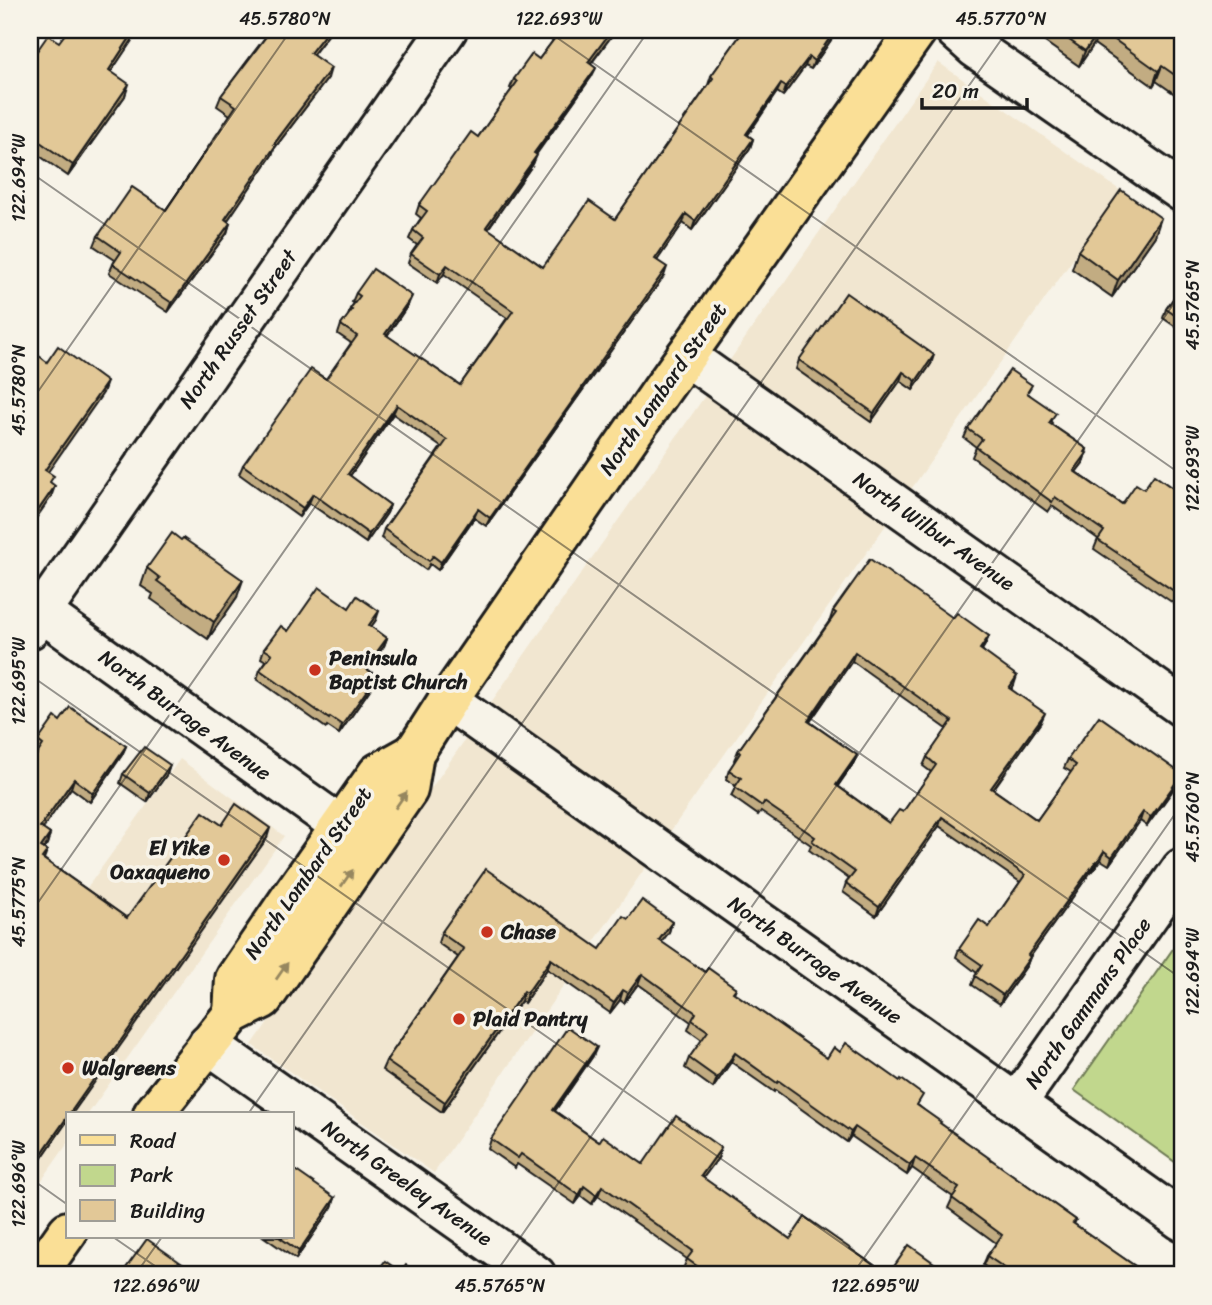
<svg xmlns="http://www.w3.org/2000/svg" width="1212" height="1305" font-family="Sriracha,sans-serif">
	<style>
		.built { fill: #f1e6d0 }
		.green { fill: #c1d78d; stroke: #6e7a54; stroke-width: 2 }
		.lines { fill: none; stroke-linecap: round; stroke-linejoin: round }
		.minor-casing { stroke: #1c1c1c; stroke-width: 44 }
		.major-casing { stroke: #1c1c1c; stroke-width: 44 }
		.minor { stroke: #f7f3e8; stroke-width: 38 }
		.major { stroke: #fadf96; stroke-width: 38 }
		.wall { fill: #c2ac82; stroke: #1c1c1c; stroke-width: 2; fill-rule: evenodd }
		.shaded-wall { fill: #9e8c6a; stroke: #1c1c1c; stroke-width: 2 }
		.building { fill: #e2c897; stroke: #1c1c1c; stroke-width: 2; fill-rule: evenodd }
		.oneway { fill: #96875f }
		.ticks { fill: none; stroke: #1c1c1c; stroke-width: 2; stroke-opacity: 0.45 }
		.poi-dot { fill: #c8321e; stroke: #f7f3e8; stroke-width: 2.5 }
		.labels { text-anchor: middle; stroke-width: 7; stroke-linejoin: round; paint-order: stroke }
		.street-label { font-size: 21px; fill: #1c1c1c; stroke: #f7f3e8 }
		.poi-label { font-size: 21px; font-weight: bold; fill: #1c1c1c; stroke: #f7f3e8; text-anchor: start }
		.neatline { fill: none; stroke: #1c1c1c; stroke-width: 2.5 }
		.ticks-label { font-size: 18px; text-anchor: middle; fill: #1c1c1c }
	</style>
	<rect width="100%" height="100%" fill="#f7f3e8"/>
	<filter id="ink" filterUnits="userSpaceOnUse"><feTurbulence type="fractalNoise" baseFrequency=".0143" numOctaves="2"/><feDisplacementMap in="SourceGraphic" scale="14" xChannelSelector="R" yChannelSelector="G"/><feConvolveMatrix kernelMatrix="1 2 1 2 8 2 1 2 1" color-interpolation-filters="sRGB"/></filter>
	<g filter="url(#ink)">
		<g class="built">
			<polygon points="938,62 1121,191 679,819 434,1173 252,1045"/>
			<polygon points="180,759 284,836 88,1114 68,1114 68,1143 30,1197 30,926 50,939"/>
		</g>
		<polygon class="green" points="1182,936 1182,1167 1074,1090"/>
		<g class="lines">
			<g class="minor-casing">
				<g id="minor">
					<polyline points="955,30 975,48 1182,192"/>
					<polyline points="686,356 1182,707"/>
					<polyline points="30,604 341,826"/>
					<polyline points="30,629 447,30"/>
					<polyline points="448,700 1182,1221"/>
					<polyline points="208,1044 536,1275"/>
					<polyline points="1017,1103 1182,868"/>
				</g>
			</g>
			<g class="major-casing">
				<g id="major">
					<polyline points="233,1014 235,979 293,894 378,773 414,753"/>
					<polyline points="153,1114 233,1014 263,999 408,790 414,753 448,700 661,391 917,30"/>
					<polyline points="37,1275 68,1231"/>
				</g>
			</g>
			<use href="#minor" class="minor"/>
			<use href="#major" class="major"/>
		</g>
		<g class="wall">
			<polygon points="139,30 111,71 125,96 68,176 30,149 30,61 59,42"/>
			<polygon points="143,30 154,30 150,36"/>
			<polygon points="266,30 332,30 313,55 328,78 274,149 272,155 227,221 230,223 227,233 168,312 109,273 115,260 94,246 98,236 166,210 230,115 217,106 221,96 269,32"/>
			<polygon points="561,30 616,30 591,64 592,76 536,155 533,164 488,229 543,267 615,219 708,85 711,76 744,30 838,30 811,69 805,66 783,96 777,92 748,135 753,139 750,148 692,230 683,223 657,260 664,276 486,526 474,518 438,570 430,564 426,570 381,538 384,529 441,447 393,414 350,476 390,505 387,513 366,543 309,503 299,517 239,474 243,465 326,379 351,343 338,334 341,325 348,317 350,309 354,303 352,302 356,293 408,305 387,336 460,385 507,318 444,274 437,283 408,263 411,254 417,245 409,239 413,230 421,218 416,214 419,205 478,137 512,89 510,88 514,79 539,59"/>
			<polygon points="1028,30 1182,30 1182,99 1156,81 1153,86 1094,44 1079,66"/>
			<polygon points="1155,236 1112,297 1072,269 1078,251"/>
			<polygon points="1182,286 1182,331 1163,318 1166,309"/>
			<polygon points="799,360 931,364 913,390 900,381 871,422 796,369"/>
			<polygon points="1029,394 1052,423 1051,424 1087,449 1083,463 1076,472 1122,504 1144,489 1174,489 1182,478 1182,604 1179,601 1176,605 1094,549 1098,539 1052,506 1048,512 972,457 976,447 964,438 968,429"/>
			<polygon points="147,568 237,597 208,639 151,599 153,594 141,586"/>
			<polygon points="349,608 376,620 371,626 387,638 384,646 367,669 377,676 373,685 339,734 327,726 326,728 257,679 260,670 266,661 261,658 264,649 288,631"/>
			<path d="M833,611L953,618L989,636L985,645L982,650L1014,685L1011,689L1041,722L993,789L1037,820L1071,772L1064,768L1068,759L1182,774L1178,783L1147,826L1140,821L1109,865L1101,860L1093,871L1092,870L1030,957L1027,965L1000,1004L972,985L977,973L956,957L959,949L989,927L1020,882L939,826L876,916L843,892L846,883L849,879L809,850L811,845L761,811L758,815L731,796L736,786L726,779L729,770L735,761L734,760L738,751L830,620ZM852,661L947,729L927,757L923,766L931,772L903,812L889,823L838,786L853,764L857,755L810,722Z"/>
			<polygon points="60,721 126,746 122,755 90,802 71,788 42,829 50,834 47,844 44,849 47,851 44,859 127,918 222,825 267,838 68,1114 68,1120 30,1175 38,753 35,751 38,741"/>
			<polygon points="170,765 167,774 147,802 120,783 123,774"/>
			<polygon points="628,919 672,922 669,932 661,942 705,972 736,988 734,993 827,1058 919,1106 940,1124 1076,1220 1074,1224 1148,1275 997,1275 983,1265 987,1256 996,1243 948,1208 953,1197 912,1168 907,1175 851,1136 847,1142 775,1090 774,1092 731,1062 713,1088 685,1068 689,1058 702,1040 688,1030 691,1022 638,984 624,1003 620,1000 610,1013 547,969 524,1003 521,1001 442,1112 382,1070 386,1061 458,957 438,943 441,933 600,949"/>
			<polygon points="593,1056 555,1111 599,1142 643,1164 718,1158 703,1178 790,1239 888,1275 930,1272 928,1275 693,1275 683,1269 687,1259 598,1196 592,1204 581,1196 575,1204 517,1164 515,1168 488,1149 491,1139"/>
			<polygon points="335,1198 332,1207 296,1259 264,1237 292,1237"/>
		</g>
		<g class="shaded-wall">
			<polygon points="135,30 139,30 105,81 109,70"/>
			<polygon points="328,30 332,30 306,63 310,53"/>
			<polygon points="612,30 616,30 585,71 588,62"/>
			<polygon points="835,30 838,30 811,69 814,61"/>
			<polygon points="1100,30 1094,44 1079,66 1085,51"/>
			<polygon points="809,57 805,66 783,96 786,87"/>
			<polygon points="1162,66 1156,81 1153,86 1158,71"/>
			<polygon points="331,68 328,78 274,149 272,155 222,229 225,219 274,144"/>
			<polygon points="596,68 592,76 530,162 534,153"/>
			<polygon points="129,84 125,96 68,176 73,165"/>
			<polygon points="781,84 777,92 742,142 746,134"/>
			<polygon points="753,139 750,148 692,230 695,221"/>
			<polygon points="537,155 533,164 483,236 486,227"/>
			<polygon points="686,214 683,223 652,268 655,259"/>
			<polygon points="1161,218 1155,236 1112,297 1118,280"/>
			<polygon points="230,223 227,233 168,312 172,303"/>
			<polygon points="447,265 444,274 437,283 440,274"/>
			<polygon points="667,267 664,276 486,526 490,518"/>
			<polygon points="412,296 408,305 382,343 385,334"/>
			<polygon points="934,355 931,364 913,390 916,381"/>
			<polygon points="903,372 900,381 871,422 874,413"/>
			<polygon points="107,382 103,393 41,482 45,470"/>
			<polygon points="397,405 393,414 345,483 348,474"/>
			<polygon points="1087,449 1083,463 1070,480 1074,471"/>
			<polygon points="55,486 51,497 30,527 30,522"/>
			<polygon points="313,494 309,503 299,517 303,508"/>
			<polygon points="390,505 387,513 366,543 369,534"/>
			<polygon points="478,509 474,518 438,570 441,562"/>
			<polygon points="243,580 237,597 208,639 214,622"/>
			<polygon points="379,611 376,620 366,634 369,625"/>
			<polygon points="989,636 985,645 977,658 980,649"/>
			<polygon points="387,638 384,646 362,676 365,668"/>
			<polygon points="855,652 852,661 804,730 808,721"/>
			<polygon points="377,676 373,685 339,734 342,725"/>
			<polygon points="1017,676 1014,685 1006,697 1009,688"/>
			<polygon points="1045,713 1041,722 988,797 991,788"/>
			<polygon points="126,746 122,755 90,802 93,793"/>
			<polygon points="857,755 853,764 832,794 836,785"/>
			<polygon points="170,765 167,774 147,802 150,793"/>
			<polygon points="1182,774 1178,783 1147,826 1151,817"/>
			<polygon points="74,779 71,788 37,837 40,827"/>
			<polygon points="1143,812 1140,821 1109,865 1112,857"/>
			<polygon points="942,817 939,826 876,916 879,907"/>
			<polygon points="270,828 267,838 72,1114 69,1114"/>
			<polygon points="50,834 47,844 38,856 41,847"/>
			<polygon points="1104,851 1101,860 1093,871 1097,862"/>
			<polygon points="1096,861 1092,870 1025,964 1028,955"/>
			<polygon points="672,922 669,932 656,950 659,940"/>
			<polygon points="1030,957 1027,965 1000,1004 1003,995"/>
			<polygon points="551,959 547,969 524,1003 527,993"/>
			<polygon points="642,974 638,984 624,1003 628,993"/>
			<polygon points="623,990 620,1000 610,1013 614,1003"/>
			<polygon points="524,991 521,1001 442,1112 445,1102"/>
			<polygon points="597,1047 593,1056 549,1119 553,1110"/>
			<polygon points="735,1053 731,1062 713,1088 717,1078"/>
			<polygon points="68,1116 68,1120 30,1175 30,1170"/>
			<polygon points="855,1127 851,1136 847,1142 851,1132"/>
			<polygon points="721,1148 718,1158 697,1186 701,1176"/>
			<polygon points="915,1158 912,1168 907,1175 910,1165"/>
			<polygon points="584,1186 581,1196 575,1204 579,1195"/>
			<polygon points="602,1186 598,1196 592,1204 596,1195"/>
			<polygon points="335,1198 332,1207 296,1259 299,1251"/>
			<polygon points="934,1263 930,1272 928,1275 925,1275"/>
		</g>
		<g class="building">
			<polygon points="68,30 135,30 109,70 129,84 73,165 30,135 30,61 48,35 59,42"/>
			<polygon points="271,30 328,30 310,53 331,68 274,144 276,145 225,219 230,223 172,303 113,264 121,252 98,236 132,187 166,210 236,106 221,96"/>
			<polygon points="561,30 612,30 588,62 596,68 534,153 537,155 486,227 543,267 589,201 615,219 713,78 711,76 744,30 835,30 814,61 809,57 786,87 781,84 746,134 753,139 695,221 686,214 655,259 667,267 490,518 478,509 441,562 433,556 429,561 384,529 447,440 397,405 348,474 390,505 369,534 313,494 303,508 243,465 311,369 326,379 357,336 341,325 352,310 350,309 360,296 356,293 373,269 412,296 385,334 460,385 513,311 447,265 440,274 411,254 423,238 413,230 427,211 419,205 471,132 478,137 517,82 514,79 532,54 539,59"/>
			<polygon points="1055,30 1100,30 1085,51"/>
			<polygon points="1101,30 1182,30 1182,80 1162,66 1158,71"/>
			<polygon points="1121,190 1161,218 1118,280 1078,251"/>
			<polygon points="1182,286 1182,320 1166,309"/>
			<polygon points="846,293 934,355 916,381 903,372 874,413 799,360"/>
			<polygon points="58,346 107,382 45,470 54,476 50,482 55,486 30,522 30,349 47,362"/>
			<polygon points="1010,370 1032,385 1027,393 1056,413 1049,423 1087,449 1085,452 1087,453 1074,471 1122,504 1136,484 1144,489 1154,475 1174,489 1182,478 1182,592 1180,595 1098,540 1104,531 1055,497 1052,502 976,447 982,439 968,429"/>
			<polygon points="172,533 181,540 183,538 243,580 214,622 157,581 160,578 147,568"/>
			<path d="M870,559L953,618L957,613L989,636L980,649L1017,676L1009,688L1045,713L991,788L1037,820L1076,765L1068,759L1099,716L1182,774L1151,817L1143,812L1112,857L1104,851L1097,862L1096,861L1028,955L1030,957L1003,995L975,976L982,965L959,949L979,920L989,927L1025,875L942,817L879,907L846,883L855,872L812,841L815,837L764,802L762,806L735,787L741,778L729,770L740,753L738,751L836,613L833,611ZM855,652L952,721L927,757L936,765L903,812L899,810L889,823L836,785L857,755L808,721Z"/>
			<polygon points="319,587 349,608 357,596 379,611 369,625 387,638 365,668 377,676 342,725 330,717 329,719 260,670 272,654 264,649 281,626 288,631"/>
			<polygon points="70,707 126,746 93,793 74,779 40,827 50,834 41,847 47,851 42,858 127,918 203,812 222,825 236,804 270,828 30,1170 30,765 43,745 38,741 55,717 60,721"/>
			<polygon points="144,747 170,765 150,793 123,774"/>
			<polygon points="486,869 600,949 623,916 628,919 642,900 672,922 659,940 705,972 708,968 736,988 733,992 827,1058 834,1047 840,1052 846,1043 900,1081 901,1079 923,1095 917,1105 941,1122 940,1123 1076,1220 1073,1223 1148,1275 1015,1275 987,1256 1002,1235 952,1198 959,1188 915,1158 910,1165 855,1127 851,1132 779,1081 777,1083 735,1053 717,1078 689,1058 708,1031 692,1020 696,1013 642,974 628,993 623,990 614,1003 551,959 527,993 524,991 445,1102 386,1061 464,949 441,933"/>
			<polygon points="568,1027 597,1047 553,1110 599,1142 603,1136 643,1164 676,1116 721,1148 701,1176 790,1239 805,1217 888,1275 909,1245 934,1263 925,1275 707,1275 708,1274 687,1259 693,1251 602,1186 596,1195 584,1186 579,1195 521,1154 518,1158 491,1139"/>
			<polygon points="292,1168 335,1198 299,1251 279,1237 292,1237"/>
			<polygon points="147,1239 198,1275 121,1275"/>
			<polygon points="385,1261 401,1272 406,1265 422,1275 375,1275"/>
		</g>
		<defs><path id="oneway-solid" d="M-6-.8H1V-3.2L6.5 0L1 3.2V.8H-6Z" transform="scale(1.75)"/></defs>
		<g class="oneway">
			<use href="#oneway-solid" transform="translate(401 800) rotate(-55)"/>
			<use href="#oneway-solid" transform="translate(347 878) rotate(-55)"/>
			<use href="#oneway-solid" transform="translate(282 971) rotate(-55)"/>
		</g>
	</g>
	<path class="ticks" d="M546,30L1182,475M30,172L1182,979M30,403L291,30M30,675L887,1275M30,914L649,30M248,1114L1008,30M30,1178L68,1205M113,1237L168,1275M135,1275L162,1237M494,1275L1182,292M852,1275L1182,804"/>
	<g class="poi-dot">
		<circle cx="315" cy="670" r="7"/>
		<circle cx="224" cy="860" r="7"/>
		<circle cx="487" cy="932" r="7"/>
		<circle cx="459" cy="1019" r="7"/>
		<circle cx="68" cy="1068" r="7"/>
	</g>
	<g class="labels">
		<g class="street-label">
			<text transform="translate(238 329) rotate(-55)" y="7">North Russet Street</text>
			<text transform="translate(663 389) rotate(-55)" y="7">North Lombard Street</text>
			<text transform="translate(934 531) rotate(35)" y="7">North Wilbur Avenue</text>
			<text transform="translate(185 715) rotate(36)" y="7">North Burrage Avenue</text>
			<text transform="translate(308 873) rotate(-55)" y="7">North Lombard Street</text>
			<text transform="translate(815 960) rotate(35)" y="7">North Burrage Avenue</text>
			<text transform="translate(1088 1003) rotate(-55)" y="7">North Gammans Place</text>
			<text transform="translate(407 1183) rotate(35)" y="7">North Greeley Avenue</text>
		</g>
		<g class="poi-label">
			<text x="329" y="665">Peninsula<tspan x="329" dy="24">Baptist Church</tspan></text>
			<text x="210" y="855" text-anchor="end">El Yike<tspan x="210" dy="24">Oaxaqueno</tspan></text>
			<text x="501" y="939">Chase</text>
			<text x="473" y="1026">Plaid Pantry</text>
			<text x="82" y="1075">Walgreens</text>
		</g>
	</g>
	<rect width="1212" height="1305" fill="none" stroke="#f7f3e8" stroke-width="77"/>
	<rect x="66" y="1112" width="228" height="126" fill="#f7f3e8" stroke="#9f9d96" stroke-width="2"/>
	<rect x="80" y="1135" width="35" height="10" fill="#fadf96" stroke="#9f9d96" stroke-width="2"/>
	<text x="130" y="1148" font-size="21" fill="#1c1c1c">Road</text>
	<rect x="80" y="1165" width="35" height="21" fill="#c1d78d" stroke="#9f9d96" stroke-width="2"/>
	<text x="130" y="1182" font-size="21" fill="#1c1c1c">Park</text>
	<rect x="80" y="1200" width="35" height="21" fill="#e2c897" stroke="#9f9d96" stroke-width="2"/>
	<text x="130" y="1218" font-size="21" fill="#1c1c1c">Building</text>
	<path d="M922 98v10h105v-10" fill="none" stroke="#1c1c1c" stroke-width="3.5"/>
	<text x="932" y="98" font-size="21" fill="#1c1c1c" stroke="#f7f3e8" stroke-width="5" paint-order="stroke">20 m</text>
	<rect x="38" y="38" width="1136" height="1228" class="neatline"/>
	<g class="ticks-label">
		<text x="285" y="25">45.5780°N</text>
		<text x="559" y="25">122.693°W</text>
		<text x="1001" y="25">45.5770°N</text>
		<text transform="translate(19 178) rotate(-90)" y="6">122.694°W</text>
		<text transform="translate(1193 305) rotate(-90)" y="6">45.5765°N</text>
		<text transform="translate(19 390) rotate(-90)" y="6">45.5780°N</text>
		<text transform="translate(1193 469) rotate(-90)" y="6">122.693°W</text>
		<text transform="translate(19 681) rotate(-90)" y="6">122.695°W</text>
		<text transform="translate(1193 817) rotate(-90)" y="6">45.5760°N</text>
		<text transform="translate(19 902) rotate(-90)" y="6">45.5775°N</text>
		<text transform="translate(1193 972) rotate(-90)" y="6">122.694°W</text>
		<text transform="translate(19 1184) rotate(-90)" y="6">122.696°W</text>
		<text x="156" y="1292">122.696°W</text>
		<text x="500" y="1292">45.5765°N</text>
		<text x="875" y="1292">122.695°W</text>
	</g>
</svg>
